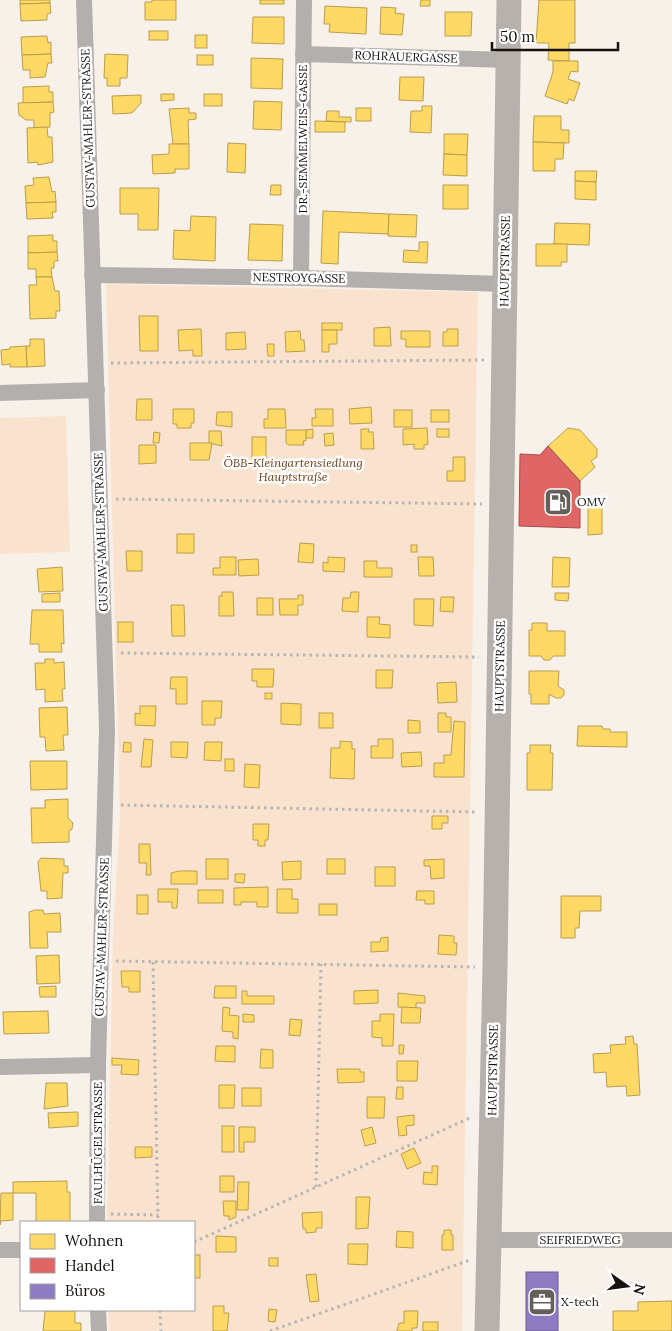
<svg xmlns="http://www.w3.org/2000/svg" width="672" height="1331" font-family="Lora,serif">
	<style>
		.green { fill: #fae3ce }
		.homes { fill: #ffd966; stroke: #b99d4b }
		.shops { fill: #e06666; stroke: #a34c4b }
		.offices { fill: #8e7cc3; stroke: #6a5c8c }
		.lines { fill: none; stroke-linecap: round; stroke-linejoin: round }
		.path { stroke: #b7b5b1; stroke-width: 3; stroke-dasharray: 2.5 4; stroke-linecap: butt }
		.minor { stroke: #b2afac; stroke-width: 16 }
		.primary { stroke: #b7b1ae; stroke-width: 25 }
		.labels { text-anchor: middle; stroke-width: 5; stroke-linejoin: round; paint-order: stroke }
		.street-label { font-size: 12px; fill: #16110d; stroke: #fff }
		.park-label { font-size: 12px; font-style: italic; fill: #6a4116; stroke: #fff }
		.poi-label { font-size: 12px; fill: #16110d; stroke: #fff; text-anchor: start }
	</style>
	<rect width="100%" height="100%" fill="#f8f1ea"/>
	<g class="green">
		<polygon points="106,284 478,292 462,1331 109,1331 108,1310 194,1310 194,1222 107,1222 113,934 120,816"/>
		<polygon points="66,416 70,552 0,554 0,418"/>
	</g>
	<g class="homes">
		<polygon points="20,0 50,0 50,3 20,4"/>
		<polygon points="152,0 176,0 176,20 145,20 145,2 152,2"/>
		<rect x="260" y="0" width="24" height="4"/>
		<polygon points="421,0 430,0 430,6 420,6"/>
		<polygon points="539,0 575,0 575,43 569,43 569,61 548,60 549,43 536,43"/>
		<polygon points="50,3 51,13 47,14 47,20 21,21 20,4"/>
		<polygon points="325,6 367,8 366,34 329,32 330,24 324,24"/>
		<polygon points="381,7 396,8 395,13 404,14 402,35 380,34"/>
		<polygon points="445,12 472,12 471,36 445,36"/>
		<polygon points="253,17 284,17 284,44 252,43"/>
		<rect x="149" y="31" width="19" height="9"/>
		<rect x="195" y="35" width="12" height="13"/>
		<polygon points="47,36 48,43 51,42 51,54 22,55 21,37"/>
		<polygon points="51,54 52,63 48,63 45,77 30,78 30,70 23,70 22,55"/>
		<polygon points="105,54 128,55 127,78 120,78 120,86 107,86 107,78 104,78"/>
		<rect x="197" y="55" width="16" height="10"/>
		<polygon points="251,58 283,59 282,89 251,88"/>
		<polygon points="553,61 578,61 578,72 571,71 568,79 580,83 574,101 569,99 567,104 545,96 553,72"/>
		<polygon points="400,77 424,77 423,101 399,100"/>
		<polygon points="49,86 49,92 53,92 53,102 23,103 23,87"/>
		<polygon points="161,94 174,94 174,100 161,101"/>
		<rect x="204" y="94" width="18" height="12"/>
		<polygon points="141,95 141,103 132,113 113,114 112,96"/>
		<polygon points="254,101 282,102 281,130 253,129"/>
		<polygon points="53,102 54,112 50,113 50,127 34,128 34,120 26,120 19,115 18,103"/>
		<polygon points="422,106 432,106 431,133 410,132 411,111 422,111"/>
		<polygon points="189,108 189,113 196,113 196,119 188,120 189,144 173,144 169,109"/>
		<rect x="356" y="108" width="15" height="13"/>
		<polygon points="327,111 339,111 339,117 351,117 351,122 326,121"/>
		<polygon points="534,116 561,116 561,130 569,130 569,143 533,142"/>
		<polygon points="315,121 345,122 345,132 315,132"/>
		<polygon points="47,127 48,137 52,137 53,162 38,165 37,162 28,163 27,128"/>
		<polygon points="444,134 468,134 467,155 444,154"/>
		<polygon points="533,142 564,143 563,159 555,159 555,171 533,171"/>
		<polygon points="228,143 246,144 245,173 227,172"/>
		<polygon points="169,144 189,144 189,169 175,169 175,173 153,174 152,155 169,154"/>
		<polygon points="444,154 467,155 467,176 443,175"/>
		<polygon points="575,171 597,171 596,182 575,181"/>
		<polygon points="49,177 52,192 55,191 56,202 26,203 25,186 34,185 33,178"/>
		<polygon points="575,181 596,182 596,200 575,199"/>
		<polygon points="271,185 281,185 281,195 270,195"/>
		<rect x="443" y="185" width="25" height="24"/>
		<polygon points="120,188 159,188 158,230 138,230 138,214 120,214"/>
		<polygon points="56,202 56,212 52,212 53,218 27,219 26,203"/>
		<polygon points="323,211 389,214 388,234 339,232 338,264 321,263"/>
		<polygon points="389,214 417,215 416,237 388,236"/>
		<polygon points="191,216 216,217 215,261 173,259 174,230 190,231"/>
		<polygon points="555,223 590,224 589,245 554,244"/>
		<polygon points="250,224 283,225 282,261 248,260"/>
		<polygon points="53,235 53,241 57,241 57,252 28,253 28,236"/>
		<polygon points="419,242 428,242 427,263 403,262 404,250 419,251"/>
		<polygon points="536,244 567,244 567,262 561,262 561,266 536,266"/>
		<polygon points="57,252 58,261 54,261 54,268 51,268 52,277 36,277 36,269 28,269 28,253"/>
		<polygon points="36,277 52,277 55,291 59,291 60,311 56,311 56,318 30,319 29,285 37,285"/>
		<polygon points="139,316 158,316 158,351 140,351"/>
		<rect x="322" y="323" width="20" height="7"/>
		<polygon points="390,327 391,346 374,346 374,328"/>
		<polygon points="201,329 202,356 193,356 193,350 179,351 178,330"/>
		<polygon points="447,329 458,329 458,346 443,346 443,332 447,332"/>
		<polygon points="322,330 337,330 337,344 329,344 329,352 322,352"/>
		<polygon points="300,331 301,340 304,340 305,351 286,352 285,332"/>
		<polygon points="401,331 430,331 430,347 406,347 406,339 401,339"/>
		<polygon points="245,332 246,349 226,350 226,333"/>
		<polygon points="30,339 44,339 45,366 27,367 26,346 30,346"/>
		<polygon points="267,344 274,344 274,356 268,356"/>
		<polygon points="26,346 27,367 10,367 10,364 2,365 1,350 10,349 10,347"/>
		<polygon points="137,399 152,399 152,420 136,420"/>
		<polygon points="371,407 372,423 350,424 349,409"/>
		<polygon points="173,409 194,409 194,423 191,423 191,428 177,428 177,424 173,424"/>
		<polygon points="268,409 285,409 286,428 264,428 264,419 268,419"/>
		<polygon points="315,409 333,409 333,426 312,426 312,418 316,418"/>
		<rect x="394" y="410" width="18" height="17"/>
		<rect x="431" y="410" width="18" height="12"/>
		<polygon points="217,412 232,412 232,427 216,425"/>
		<polygon points="427,428 428,444 424,445 424,449 414,449 414,444 403,445 403,429"/>
		<polygon points="568,428 580,430 597,449 597,457 591,461 595,467 580,481 548,446"/>
		<polygon points="313,429 313,438 306,438 306,430"/>
		<polygon points="361,429 369,429 368,432 373,432 374,449 361,449"/>
		<rect x="437" y="429" width="12" height="8"/>
		<polygon points="286,430 306,430 306,441 303,441 304,445 289,445 286,443"/>
		<polygon points="209,431 221,431 222,446 209,443"/>
		<polygon points="154,432 160,433 159,443 153,443"/>
		<polygon points="333,433 334,445 325,446 324,434"/>
		<rect x="252" y="437" width="14" height="25"/>
		<polygon points="190,443 212,443 209,460 190,460"/>
		<polygon points="139,445 156,445 156,463 139,464"/>
		<polygon points="453,457 465,457 465,481 447,481 447,471 453,471"/>
		<polygon points="588,501 602,501 602,534 588,535"/>
		<rect x="177" y="534" width="17" height="19"/>
		<polygon points="300,543 314,544 313,563 298,562"/>
		<rect x="411" y="545" width="6" height="7"/>
		<polygon points="126,551 142,551 142,571 127,571"/>
		<polygon points="220,557 236,557 236,575 213,575 213,568 220,568"/>
		<polygon points="328,557 345,558 344,572 323,571 323,562 328,563"/>
		<polygon points="418,557 433,557 434,576 419,576"/>
		<polygon points="553,557 570,558 569,587 552,587"/>
		<polygon points="258,559 259,575 239,576 238,560"/>
		<polygon points="364,561 377,561 377,568 392,568 392,577 364,577"/>
		<polygon points="62,567 63,591 39,592 37,569"/>
		<polygon points="222,592 233,592 234,616 219,616 219,596 222,596"/>
		<polygon points="351,592 359,592 358,612 342,611 343,598 350,598"/>
		<polygon points="60,593 60,602 42,602 42,594"/>
		<polygon points="555,593 569,593 568,601 555,600"/>
		<polygon points="298,595 303,595 303,605 298,605 298,615 280,615 279,599 298,599"/>
		<polygon points="441,597 454,597 453,612 440,611"/>
		<rect x="257" y="598" width="16" height="17"/>
		<polygon points="414,599 434,599 433,626 414,625"/>
		<polygon points="171,605 184,605 185,636 172,636"/>
		<polygon points="32,610 63,610 64,644 61,643 62,652 39,652 39,644 30,644"/>
		<polygon points="367,617 380,617 379,624 390,625 390,638 367,637"/>
		<rect x="118" y="622" width="15" height="20"/>
		<polygon points="532,623 547,623 547,631 565,631 565,656 553,656 550,660 544,660 541,656 529,656 529,630 532,630"/>
		<polygon points="45,659 54,659 54,663 64,662 65,689 62,689 63,701 45,702 45,689 36,690 35,663 45,663"/>
		<polygon points="252,669 274,669 273,687 257,687 257,681 252,681"/>
		<polygon points="376,670 393,670 392,688 376,688"/>
		<polygon points="529,671 559,671 558,686 564,690 564,695 561,698 556,698 549,694 549,704 531,704 531,694 529,694"/>
		<polygon points="171,677 187,677 187,704 176,704 176,689 170,689"/>
		<polygon points="456,682 457,702 438,703 437,683"/>
		<rect x="265" y="693" width="7" height="6"/>
		<polygon points="202,701 222,701 221,718 215,718 215,725 202,725"/>
		<polygon points="281,703 301,704 301,725 281,724"/>
		<polygon points="140,706 156,706 155,726 135,725 135,713 140,714"/>
		<polygon points="67,707 68,735 63,735 64,750 46,751 45,737 40,737 39,708"/>
		<rect x="319" y="713" width="14" height="15"/>
		<polygon points="438,713 446,713 446,717 451,717 451,732 438,732"/>
		<polygon points="408,720 420,721 420,733 408,733"/>
		<polygon points="454,721 465,722 464,777 434,777 434,763 444,763 444,755 451,755"/>
		<polygon points="578,726 602,726 603,729 610,729 610,732 627,732 627,747 577,746"/>
		<polygon points="144,739 153,740 151,767 141,767"/>
		<polygon points="378,739 393,739 393,758 371,758 371,746 378,746"/>
		<polygon points="340,741 352,742 352,749 355,749 354,779 330,778 331,748 340,748"/>
		<polygon points="124,742 131,743 131,752 123,752"/>
		<polygon points="171,742 188,742 187,758 171,757"/>
		<polygon points="205,742 222,742 221,761 204,760"/>
		<polygon points="530,745 551,745 550,753 553,753 552,790 527,790 527,753 530,753"/>
		<polygon points="421,752 422,766 402,767 401,753"/>
		<rect x="225" y="759" width="9" height="12"/>
		<polygon points="30,761 67,761 67,789 31,790"/>
		<polygon points="245,764 260,765 259,788 244,787"/>
		<polygon points="68,799 68,818 73,823 72,829 69,831 69,842 32,843 31,808 45,808 45,800"/>
		<polygon points="432,816 448,816 448,823 442,823 442,829 432,829"/>
		<polygon points="253,824 269,824 268,840 265,840 265,846 258,846 258,840 253,840"/>
		<polygon points="139,844 150,844 151,875 146,875 147,863 139,863"/>
		<polygon points="41,858 64,859 64,866 68,866 68,873 63,873 62,898 47,899 47,891 41,891 38,862"/>
		<rect x="206" y="859" width="22" height="20"/>
		<rect x="327" y="859" width="18" height="15"/>
		<polygon points="444,859 444,878 431,879 430,866 424,866 424,860"/>
		<polygon points="301,861 301,879 283,880 282,862"/>
		<rect x="375" y="867" width="20" height="19"/>
		<polygon points="179,871 197,871 197,884 171,884 171,873"/>
		<polygon points="235,874 245,874 244,883 235,882"/>
		<polygon points="268,887 268,907 257,907 257,902 241,902 241,905 234,905 234,888"/>
		<polygon points="158,889 178,889 177,908 172,908 172,902 158,902"/>
		<polygon points="277,889 292,889 292,899 298,899 298,913 277,913"/>
		<rect x="198" y="890" width="25" height="13"/>
		<polygon points="417,891 434,891 434,904 425,904 425,900 416,900"/>
		<rect x="137" y="895" width="11" height="19"/>
		<polygon points="561,896 601,896 601,911 580,911 579,928 575,928 575,938 561,938"/>
		<rect x="319" y="904" width="18" height="11"/>
		<polygon points="35,910 43,910 44,914 60,913 61,932 47,932 48,948 30,948 29,912"/>
		<polygon points="439,935 454,936 454,943 457,943 456,955 438,954"/>
		<polygon points="388,937 388,951 371,952 371,942 380,942 381,938"/>
		<polygon points="59,955 60,983 37,984 36,956"/>
		<polygon points="121,971 140,971 140,992 129,992 129,987 122,987"/>
		<polygon points="56,986 56,997 40,997 39,987"/>
		<polygon points="215,986 236,986 236,998 214,998"/>
		<polygon points="378,990 378,1003 354,1004 354,991"/>
		<polygon points="242,991 247,991 247,996 274,996 274,1004 242,1004"/>
		<polygon points="398,993 425,996 425,1003 416,1003 416,1008 398,1007"/>
		<polygon points="223,1007 230,1008 229,1015 239,1016 238,1039 233,1038 233,1032 222,1031"/>
		<polygon points="402,1007 421,1008 420,1023 401,1023"/>
		<polygon points="48,1011 49,1033 4,1034 3,1012"/>
		<polygon points="243,1014 254,1015 254,1022 243,1022"/>
		<polygon points="380,1014 394,1014 393,1046 382,1046 382,1038 372,1037 372,1021 380,1021"/>
		<polygon points="290,1019 302,1020 300,1036 289,1035"/>
		<polygon points="633,1036 634,1044 637,1044 640,1095 627,1096 626,1086 607,1087 606,1072 594,1073 593,1054 611,1053 610,1045 626,1044 625,1037"/>
		<polygon points="399,1045 404,1045 403,1054 399,1054"/>
		<polygon points="216,1046 235,1046 235,1062 215,1061"/>
		<polygon points="261,1049 273,1050 273,1068 260,1068"/>
		<polygon points="112,1058 139,1060 138,1075 121,1074 122,1065 112,1065"/>
		<polygon points="397,1061 418,1061 417,1081 397,1081"/>
		<polygon points="337,1069 360,1069 360,1072 364,1072 364,1082 338,1083"/>
		<polygon points="46,1083 67,1083 68,1106 44,1109"/>
		<polygon points="219,1085 235,1085 234,1108 219,1108"/>
		<polygon points="397,1087 403,1087 403,1099 396,1099"/>
		<rect x="242" y="1088" width="19" height="18"/>
		<polygon points="367,1097 385,1097 384,1118 367,1118"/>
		<polygon points="78,1112 78,1126 49,1128 48,1113"/>
		<polygon points="414,1115 414,1125 406,1126 407,1135 399,1136 397,1117"/>
		<rect x="222" y="1126" width="12" height="26"/>
		<polygon points="239,1127 255,1127 255,1142 244,1142 244,1152 239,1152"/>
		<polygon points="372,1127 376,1143 365,1146 361,1130"/>
		<polygon points="135,1147 152,1147 152,1157 135,1158"/>
		<polygon points="414,1148 421,1163 407,1169 401,1154"/>
		<polygon points="432,1166 438,1166 437,1185 423,1184 424,1172 432,1173"/>
		<rect x="220" y="1176" width="14" height="16"/>
		<polygon points="67,1181 67,1192 70,1192 70,1222 36,1222 36,1193 13,1193 13,1182"/>
		<polygon points="238,1182 249,1182 248,1210 237,1210"/>
		<polygon points="1,1193 13,1193 13,1220 1,1221 0,1225"/>
		<polygon points="356,1197 370,1197 368,1228 356,1229"/>
		<polygon points="223,1201 236,1201 236,1217 229,1220 229,1216 224,1216"/>
		<polygon points="322,1212 322,1228 316,1228 316,1232 306,1233 306,1229 303,1229 302,1213"/>
		<polygon points="444,1230 451,1230 451,1235 453,1235 453,1250 442,1250 442,1235 444,1235"/>
		<polygon points="397,1231 413,1232 413,1248 396,1247"/>
		<polygon points="216,1236 236,1237 236,1252 216,1252"/>
		<polygon points="348,1244 368,1244 367,1265 348,1264"/>
		<rect x="194" y="1255" width="6" height="23"/>
		<rect x="269" y="1258" width="9" height="8"/>
		<polygon points="316,1274 319,1301 310,1302 306,1275"/>
		<polygon points="672,1301 672,1331 613,1331 613,1311 638,1311 638,1302"/>
		<polygon points="213,1306 224,1306 224,1313 229,1313 227,1331 213,1331"/>
		<polygon points="269,1309 277,1310 275,1322 268,1321"/>
		<polygon points="45,1311 75,1311 75,1323 81,1323 81,1331 43,1331"/>
		<polygon points="404,1311 418,1311 417,1328 412,1328 412,1331 397,1331 399,1323 404,1323"/>
		<rect x="423" y="1322" width="15" height="9"/>
	</g>
	<polygon class="shops" points="548,446 580,481 580,528 519,526 520,454 540,455"/>
	<rect class="offices" x="526" y="1272" width="32" height="59"/>
	<g class="lines">
		<g class="path">
			<polyline points="111,363 485,360"/>
			<polyline points="116,499 482,504"/>
			<polyline points="121,653 479,657"/>
			<polyline points="121,805 477,812"/>
			<polyline points="116,961 475,967"/>
			<polyline points="153,962 158,1222"/>
			<polyline points="316,1187 321,964"/>
			<polyline points="111,1214 158,1215"/>
			<polyline points="194,1242 472,1117"/>
			<polyline points="160,1310 161,1331"/>
			<polyline points="270,1331 470,1260"/>
		</g>
		<g class="minor">
			<polyline points="84,0 107,729 98,1065 97,1222"/>
			<polyline points="303,54 508,60"/>
			<polyline points="92,275 301,278 505,284"/>
			<polyline points="301,278 304,0"/>
			<polyline points="0,393 97,390"/>
			<polyline points="0,1067 98,1065"/>
			<polyline points="488,1240 672,1240"/>
			<polyline points="0,1250 21,1250"/>
			<polyline points="98,1310 99,1331"/>
		</g>
		<polyline class="primary" points="487,1331 495,967 509,0"/>
	</g>
	<defs>
		<g id="fuel-square" transform="scale(1.4375)"><rect x="-9" y="-9" width="18" height="18" rx="4" fill="#655f5a" stroke="#fff"/><path d="M-5.5-6h7V0h2V4h1.3V-2.5L3-4.5l.8-.8L6-3V5H2.5V1h-1V6h-7ZM-4.2-4.7v3.2H.2V-4.7Z" fill="#fff"/></g>
		<g id="office-square" transform="scale(1.4375)"><rect x="-9" y="-9" width="18" height="18" rx="4" fill="#655f5a" stroke="#fff"/><path d="M-6-3h4V-5.5h4V-3h4V5H-6ZM-1-4.5V-3h2v-1.5ZM-6 0V1H6V0Z" fill="#fff"/></g>
	</defs>
	<g fill-rule="evenodd">
		<use href="#fuel-square" x="558" y="502"/>
		<use href="#office-square" x="542" y="1302"/>
	</g>
	<g class="labels">
		<g class="street-label">
			<text transform="translate(406 57) rotate(2)" y="4">ROHRAUERGASSE</text>
			<text transform="translate(88 128) rotate(-92)" y="4">GUSTAV-MAHLER-STRASSE</text>
			<text transform="translate(303 139) rotate(-90)" y="4">DR.-SEMMELWEIS-GASSE</text>
			<text transform="translate(505 261) rotate(-89)" y="4">HAUPTSTRASSE</text>
			<text transform="translate(299 278) rotate(1)" y="4">NESTROYGASSE</text>
			<text transform="translate(101 532) rotate(-92)" y="4">GUSTAV-MAHLER-STRASSE</text>
			<text transform="translate(500 666) rotate(-89)" y="4">HAUPTSTRASSE</text>
			<text transform="translate(102 937) rotate(-88)" y="4">GUSTAV-MAHLER-STRASSE</text>
			<text transform="translate(493 1070) rotate(-89)" y="4">HAUPTSTRASSE</text>
			<text transform="translate(98 1143) rotate(-90)" y="4">FAULHÜGELSTRASSE</text>
			<text x="580" y="1244">SEIFRIEDWEG</text>
		</g>
		<g class="park-label">
			<text x="293" y="467">ÖBB-Kleingartensiedlung<tspan x="293" dy="14">Hauptstraße</tspan></text>
		</g>
		<g class="poi-label">
			<text x="577" y="506">OMV</text>
			<text x="561" y="1306">X-tech</text>
		</g>
	</g>
	<rect x="20" y="1221" width="175" height="90" fill="#ffffff" stroke="#a2a09e"/>
	<rect x="30" y="1234" width="25" height="15" fill="#ffd966" stroke="#a2a09e"/>
	<text x="65" y="1246" font-size="15" fill="#16110d">Wohnen</text>
	<rect x="30" y="1258" width="25" height="15" fill="#e06666" stroke="#a2a09e"/>
	<text x="65" y="1271" font-size="15" fill="#16110d">Handel</text>
	<rect x="30" y="1284" width="25" height="15" fill="#8e7cc3" stroke="#a2a09e"/>
	<text x="65" y="1296" font-size="15" fill="#16110d">Büros</text>
	<g transform="translate(627 1286) rotate(104)" stroke="#ffffff" stroke-width="4" paint-order="stroke">
	<path d="M0-4L9 19L0 12L-9 19Z" fill="#16110d"/>
	<text y="-8" font-size="14" font-weight="bold" text-anchor="middle" fill="#16110d">N</text>
	</g>
	<path d="M492 42v8h126v-8" fill="none" stroke="#16110d" stroke-width="2.5"/>
	<text x="500" y="42" font-size="15" fill="#16110d" stroke="#ffffff" stroke-width="4" paint-order="stroke">50 m</text>
</svg>
